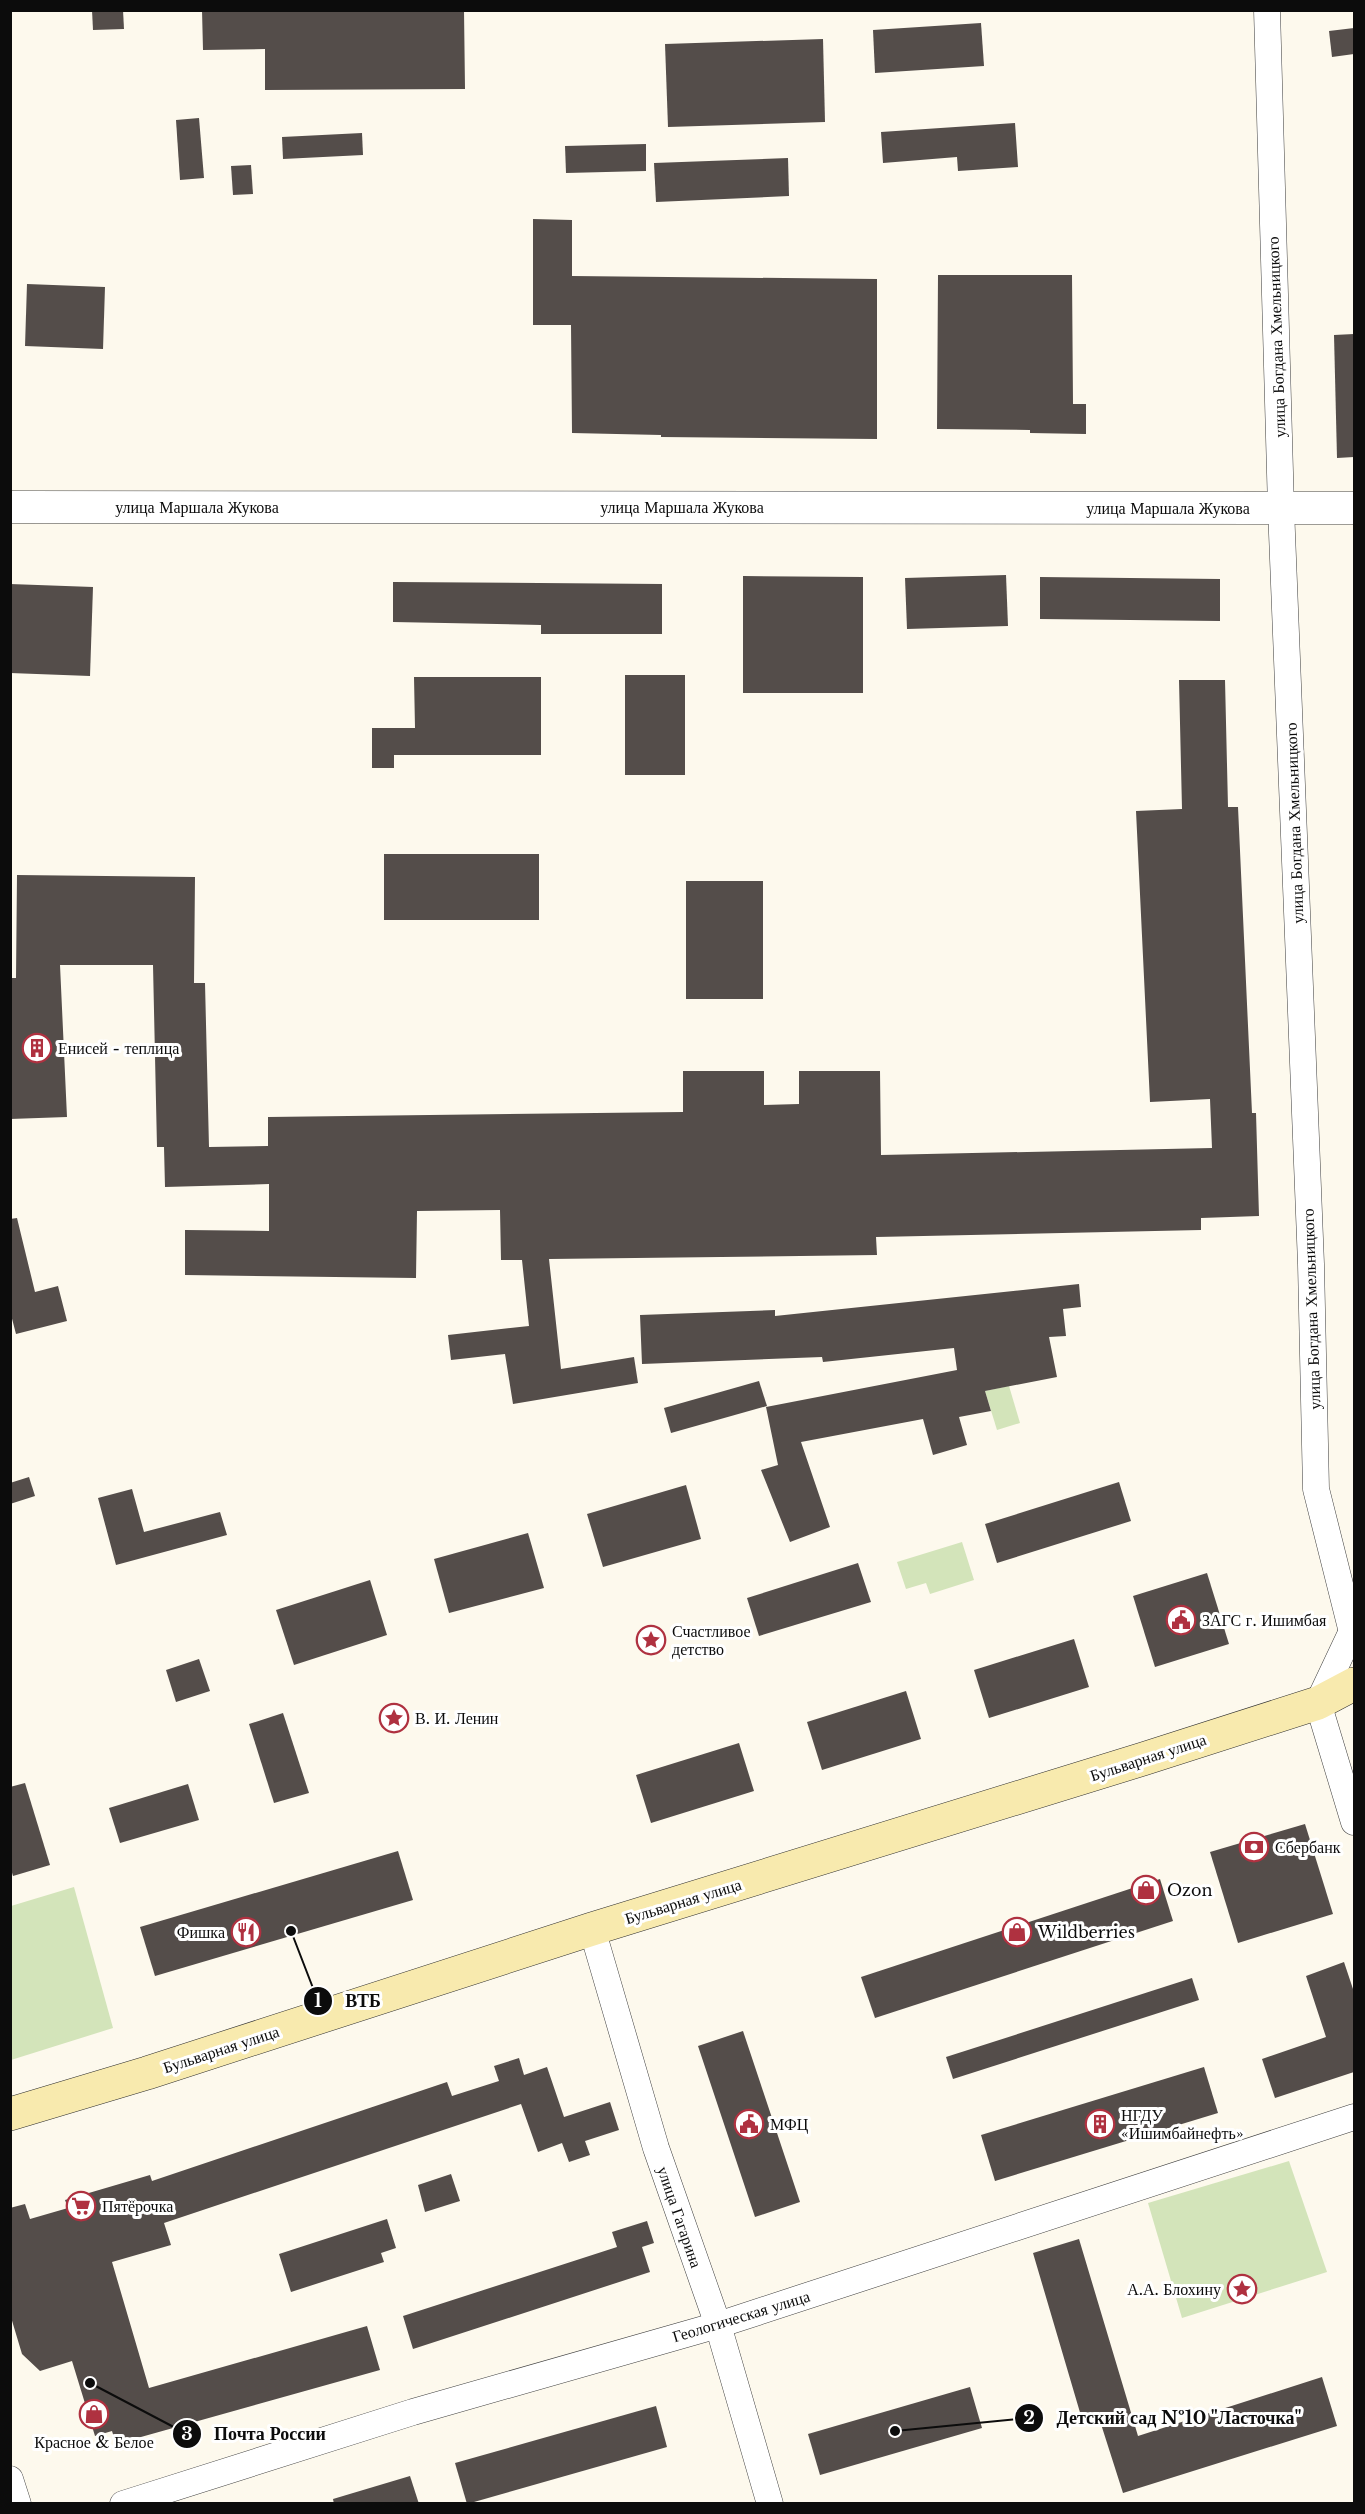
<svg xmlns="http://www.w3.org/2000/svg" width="1365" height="2514" font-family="'Libre Baskerville',serif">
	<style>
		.green { fill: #d3e4ba }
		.building { fill: #544d4a }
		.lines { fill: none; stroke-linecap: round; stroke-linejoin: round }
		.minor-casing { stroke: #3f3f3f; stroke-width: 27 }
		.tertiary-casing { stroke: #3f3f3f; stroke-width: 33 }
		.secondary-casing { stroke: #2e2e2e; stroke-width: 34 }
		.minor { stroke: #fff; stroke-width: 26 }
		.tertiary { stroke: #fff; stroke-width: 32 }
		.secondary { stroke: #f8eaae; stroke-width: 33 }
		.labels { text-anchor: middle; stroke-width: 6; stroke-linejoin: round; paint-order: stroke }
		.street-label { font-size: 16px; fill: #0c0c0c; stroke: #fff }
		.poi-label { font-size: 16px; fill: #0c0c0c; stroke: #fff; text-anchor: start }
		.leader { fill: none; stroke: #0c0c0c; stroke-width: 2 }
		.callout-dot { fill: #0c0c0c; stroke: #fff; stroke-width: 2 }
		.mark-label { font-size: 18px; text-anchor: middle; font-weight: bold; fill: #fff }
		.callout-label { font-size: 18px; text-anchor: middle; font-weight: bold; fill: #0c0c0c; stroke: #fff; stroke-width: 6; stroke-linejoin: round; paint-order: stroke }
	</style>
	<rect width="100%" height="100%" fill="#fdf9ed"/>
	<g class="green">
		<polygon points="1009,1386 1020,1423 997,1430 985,1391"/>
		<polygon points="962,1542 974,1580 930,1594 926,1583 906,1589 897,1562"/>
		<polygon points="74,1887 113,2028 11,2060 11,1906"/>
		<polygon points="1289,2161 1327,2272 1182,2318 1148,2203"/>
	</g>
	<g class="building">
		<polygon points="92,10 123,10 124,29 93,30"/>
		<polygon points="202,10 464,10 465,89 265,90 265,49 203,50"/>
		<polygon points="981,23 984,66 875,73 873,30"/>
		<polygon points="1354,28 1354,54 1332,57 1329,31"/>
		<polygon points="823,39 825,122 668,127 665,44"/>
		<polygon points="199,118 204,178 180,180 176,120"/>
		<polygon points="1015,123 1018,167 958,171 957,157 883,163 881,132"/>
		<polygon points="362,133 363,155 283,159 282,137"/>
		<polygon points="646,144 646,171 566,173 565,146"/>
		<polygon points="788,158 789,196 656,202 654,163"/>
		<polygon points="251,165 253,194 233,195 231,166"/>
		<polygon points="533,219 572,220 572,276 877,279 877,439 661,437 661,435 572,433 571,325 533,325"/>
		<polygon points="938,275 1072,275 1073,404 1086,404 1086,434 1030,433 1030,430 937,429"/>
		<polygon points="27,284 105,287 103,349 25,346"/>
		<polygon points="1354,334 1354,457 1337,458 1334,335"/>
		<polygon points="1006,575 1008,626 907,629 905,578"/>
		<polygon points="743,576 863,577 863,693 743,693"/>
		<polygon points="1040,577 1220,579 1220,621 1040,619"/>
		<polygon points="393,582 662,584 662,634 541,634 541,625 393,622"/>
		<polygon points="10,584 93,587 90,676 10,673"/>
		<rect x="625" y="675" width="60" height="100"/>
		<polygon points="414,677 541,677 541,755 394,755 394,768 372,768 372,728 415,728"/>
		<polygon points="1179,680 1225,680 1228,807 1238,807 1252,1113 1256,1113 1259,1216 1201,1218 1201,1230 876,1237 877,1255 549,1259 561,1369 634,1357 638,1383 513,1404 505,1354 451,1360 448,1335 529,1326 522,1260 501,1260 500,1210 417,1211 416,1278 185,1275 185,1230 269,1231 269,1184 165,1187 164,1147 157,1147 153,965 60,965 67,1117 10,1119 10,978 16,978 17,875 195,877 194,983 205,983 209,1147 268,1146 268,1117 683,1112 683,1071 764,1071 764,1105 799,1104 799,1071 880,1071 881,1155 1212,1148 1210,1099 1150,1102 1136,811 1182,809"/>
		<rect x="384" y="854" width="155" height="66"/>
		<rect x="686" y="881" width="77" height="118"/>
		<polygon points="17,1218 35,1292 58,1286 67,1321 16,1334 10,1311 10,1219"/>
		<polygon points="1079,1284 1081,1307 1063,1309 1066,1336 1049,1337 1057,1377 985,1391 991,1411 959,1417 967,1445 933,1455 923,1419 801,1442 830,1527 790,1542 761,1470 778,1465 766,1407 957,1370 954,1348 823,1362 822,1357 642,1364 640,1315 775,1310 775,1316"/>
		<polygon points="759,1381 767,1406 671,1433 664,1408"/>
		<polygon points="29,1477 35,1496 10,1504 10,1483"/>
		<polygon points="1119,1482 1131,1521 997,1563 985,1524"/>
		<polygon points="686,1485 701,1539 603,1567 587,1514"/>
		<polygon points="132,1489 144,1532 220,1512 227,1535 116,1565 98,1498"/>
		<polygon points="528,1533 544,1588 449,1613 434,1559"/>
		<polygon points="858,1563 871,1602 759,1636 747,1598"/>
		<polygon points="1207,1573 1229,1644 1155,1667 1133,1596"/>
		<polygon points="370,1580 387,1635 294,1665 276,1610"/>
		<polygon points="1074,1639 1089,1687 989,1718 974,1670"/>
		<polygon points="199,1659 210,1691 176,1702 166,1670"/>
		<polygon points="906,1691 921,1739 822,1770 807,1722"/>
		<polygon points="283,1713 309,1793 274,1803 249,1724"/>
		<polygon points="739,1743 754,1791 651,1823 636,1775"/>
		<polygon points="25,1783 50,1865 13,1876 10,1866 10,1787"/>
		<polygon points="188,1784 199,1820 120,1843 109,1808"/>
		<polygon points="1305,1824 1333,1914 1238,1943 1210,1852"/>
		<polygon points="398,1851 413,1900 155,1976 140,1927"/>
		<polygon points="1160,1879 1173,1921 875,2018 861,1977"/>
		<polygon points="1344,1962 1354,1992 1354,2072 1275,2098 1262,2059 1326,2037 1306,1976"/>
		<polygon points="1192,1978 1199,2000 953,2079 946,2057"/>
		<polygon points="743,2031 800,2202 755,2217 698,2046"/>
		<polygon points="519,2058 524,2075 547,2067 564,2117 610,2102 619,2130 585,2141 590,2155 569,2162 562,2143 538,2152 521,2104 164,2223 171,2245 112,2262 149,2388 367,2326 380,2370 116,2444 112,2431 95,2436 72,2361 40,2371 22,2354 10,2314 10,2208 25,2204 30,2219 68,2208 65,2200 150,2175 152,2181 447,2082 452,2096 499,2081 494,2066"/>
		<polygon points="1204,2067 1218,2113 995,2181 981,2135"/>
		<polygon points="451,2174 460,2201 425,2212 418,2185"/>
		<polygon points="387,2219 396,2248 381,2253 384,2262 291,2292 279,2254"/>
		<polygon points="647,2221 654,2243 642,2247 650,2272 413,2349 403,2316 617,2247 612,2232"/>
		<polygon points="1079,2239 1138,2436 1322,2377 1337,2426 1123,2493 1100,2421 1084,2426 1033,2253"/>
		<polygon points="970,2387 982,2428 820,2475 808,2434"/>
		<polygon points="656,2406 667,2447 467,2504 455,2463"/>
		<polygon points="410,2476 419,2504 334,2504 333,2499"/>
	</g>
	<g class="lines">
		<g class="minor-casing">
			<g id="minor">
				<polyline points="1267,10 1281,508 1311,1264 1316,1489 1354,1640"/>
				<polyline points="1352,1631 1318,1703 1354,1822"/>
				<polyline points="592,1929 656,2148 718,2325 770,2504"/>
				<polyline points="10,2479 18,2504"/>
				<polyline points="123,2504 413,2412 718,2325 1354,2117"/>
			</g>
		</g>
		<g class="tertiary-casing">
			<polyline id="tertiary" points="10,507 1354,508"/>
		</g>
		<g class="secondary-casing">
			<polyline id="secondary" points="10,2114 147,2073 592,1929 1143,1759 1318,1703 1354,1684"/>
		</g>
		<use href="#minor" class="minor"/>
		<use href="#tertiary" class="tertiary"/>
		<use href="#secondary" class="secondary"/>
	</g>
	<defs>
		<g id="building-ring" transform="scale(1.5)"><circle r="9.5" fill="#fff" stroke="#af3140" stroke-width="1.5"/><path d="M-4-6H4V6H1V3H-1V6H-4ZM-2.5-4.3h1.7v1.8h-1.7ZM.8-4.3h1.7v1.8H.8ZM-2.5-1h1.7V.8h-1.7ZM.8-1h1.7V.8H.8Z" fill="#af3140"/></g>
		<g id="civic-ring" transform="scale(1.5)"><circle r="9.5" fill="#fff" stroke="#af3140" stroke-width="1.5"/><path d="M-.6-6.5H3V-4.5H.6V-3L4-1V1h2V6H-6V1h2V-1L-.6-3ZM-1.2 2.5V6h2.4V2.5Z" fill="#af3140"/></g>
		<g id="sight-ring" transform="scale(1.5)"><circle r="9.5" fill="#fff" stroke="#af3140" stroke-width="1.5"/><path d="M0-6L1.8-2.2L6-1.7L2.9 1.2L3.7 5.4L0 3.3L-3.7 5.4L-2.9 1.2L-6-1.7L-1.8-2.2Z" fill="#af3140"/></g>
		<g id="bank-ring" transform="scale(1.5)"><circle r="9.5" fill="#fff" stroke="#af3140" stroke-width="1.5"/><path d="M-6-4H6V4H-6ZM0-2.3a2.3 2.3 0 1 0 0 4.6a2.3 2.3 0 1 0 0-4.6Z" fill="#af3140"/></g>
		<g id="shop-ring" transform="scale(1.5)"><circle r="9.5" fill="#fff" stroke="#af3140" stroke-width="1.5"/><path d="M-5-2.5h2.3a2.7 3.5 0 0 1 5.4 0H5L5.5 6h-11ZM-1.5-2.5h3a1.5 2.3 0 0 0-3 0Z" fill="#af3140"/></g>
		<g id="restaurant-ring" transform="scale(1.5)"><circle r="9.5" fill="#fff" stroke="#af3140" stroke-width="1.5"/><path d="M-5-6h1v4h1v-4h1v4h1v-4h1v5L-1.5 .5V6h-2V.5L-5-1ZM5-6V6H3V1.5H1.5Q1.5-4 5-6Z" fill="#af3140"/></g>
		<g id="supermarket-ring" transform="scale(1.5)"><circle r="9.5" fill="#fff" stroke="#af3140" stroke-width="1.5"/><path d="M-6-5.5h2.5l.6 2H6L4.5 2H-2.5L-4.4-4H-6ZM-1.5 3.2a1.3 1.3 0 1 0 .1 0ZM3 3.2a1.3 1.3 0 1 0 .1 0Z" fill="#af3140"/></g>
	</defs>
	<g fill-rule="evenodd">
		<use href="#building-ring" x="37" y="1048"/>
		<use href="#civic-ring" x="1181" y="1620"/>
		<use href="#sight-ring" x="651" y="1640"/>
		<use href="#sight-ring" x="394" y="1718"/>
		<use href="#bank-ring" x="1254" y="1847"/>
		<use href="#shop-ring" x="1146" y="1890"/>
		<use href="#restaurant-ring" x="246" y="1932"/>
		<use href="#shop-ring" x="1017" y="1932"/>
		<use href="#civic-ring" x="749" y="2124"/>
		<use href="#building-ring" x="1100" y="2124"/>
		<use href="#supermarket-ring" x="81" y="2206"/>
		<use href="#sight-ring" x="1242" y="2289"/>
		<use href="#shop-ring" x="94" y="2414"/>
	</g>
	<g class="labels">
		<g class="street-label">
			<text transform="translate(1276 337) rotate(-92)" y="6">улица Богдана Хмельницкого</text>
			<text x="197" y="513">улица Маршала Жукова</text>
			<text x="682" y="513">улица Маршала Жукова</text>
			<text x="1168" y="514">улица Маршала Жукова</text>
			<text transform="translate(1294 823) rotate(-92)" y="6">улица Богдана Хмельницкого</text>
			<text transform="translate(1311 1309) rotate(-92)" y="6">улица Богдана Хмельницкого</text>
			<text transform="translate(1148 1757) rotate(-18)" y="6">Бульварная улица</text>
			<text transform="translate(683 1901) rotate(-17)" y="6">Бульварная улица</text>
			<text transform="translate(221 2049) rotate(-18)" y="6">Бульварная улица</text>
			<text transform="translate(680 2217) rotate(71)" y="6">улица Гагарина</text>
			<text transform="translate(741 2316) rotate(-17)" y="6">Геологическая улица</text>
		</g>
		<g class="poi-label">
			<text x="58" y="1054">Енисей - теплица</text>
			<text x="1202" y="1626">ЗАГС г. Ишимбая</text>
			<text x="672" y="1637">Счастливое<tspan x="672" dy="18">детство</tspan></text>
			<text x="415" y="1724">В. И. Ленин</text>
			<text x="1275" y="1853">Сбербанк</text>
			<text x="1167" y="1896">Ozon</text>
			<text x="225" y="1938" text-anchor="end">Фишка</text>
			<text x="1038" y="1938">Wildberries</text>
			<text x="1121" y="2121">НГДУ<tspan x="1121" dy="18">«Ишимбайнефть»</tspan></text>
			<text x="770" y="2130">МФЦ</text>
			<text x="102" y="2212">Пятёрочка</text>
			<text x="1221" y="2295" text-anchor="end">А.А. Блохину</text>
			<text x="94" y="2448" text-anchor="middle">Красное &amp; Белое</text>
		</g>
	</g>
	<path class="leader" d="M291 1931L318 2001M895 2431L1029 2418M90 2383L187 2434"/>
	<g class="callout-dot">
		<circle cx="291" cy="1931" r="6"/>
		<circle cx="895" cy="2431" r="6"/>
		<circle cx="90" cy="2383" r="6"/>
		<circle cx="318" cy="2001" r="15"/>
		<circle cx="1029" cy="2418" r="15"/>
		<circle cx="187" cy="2434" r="15"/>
	</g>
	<g class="mark-label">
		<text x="318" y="2007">1</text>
		<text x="1029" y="2424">2</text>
		<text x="187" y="2440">3</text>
	</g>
	<g class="callout-label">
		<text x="363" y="2007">ВТБ</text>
		<text x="1179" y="2424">Детский сад №10 "Ласточка"</text>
		<text x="270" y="2440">Почта России</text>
	</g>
	<rect width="1365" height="2514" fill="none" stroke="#0c0c0c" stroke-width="24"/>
</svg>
